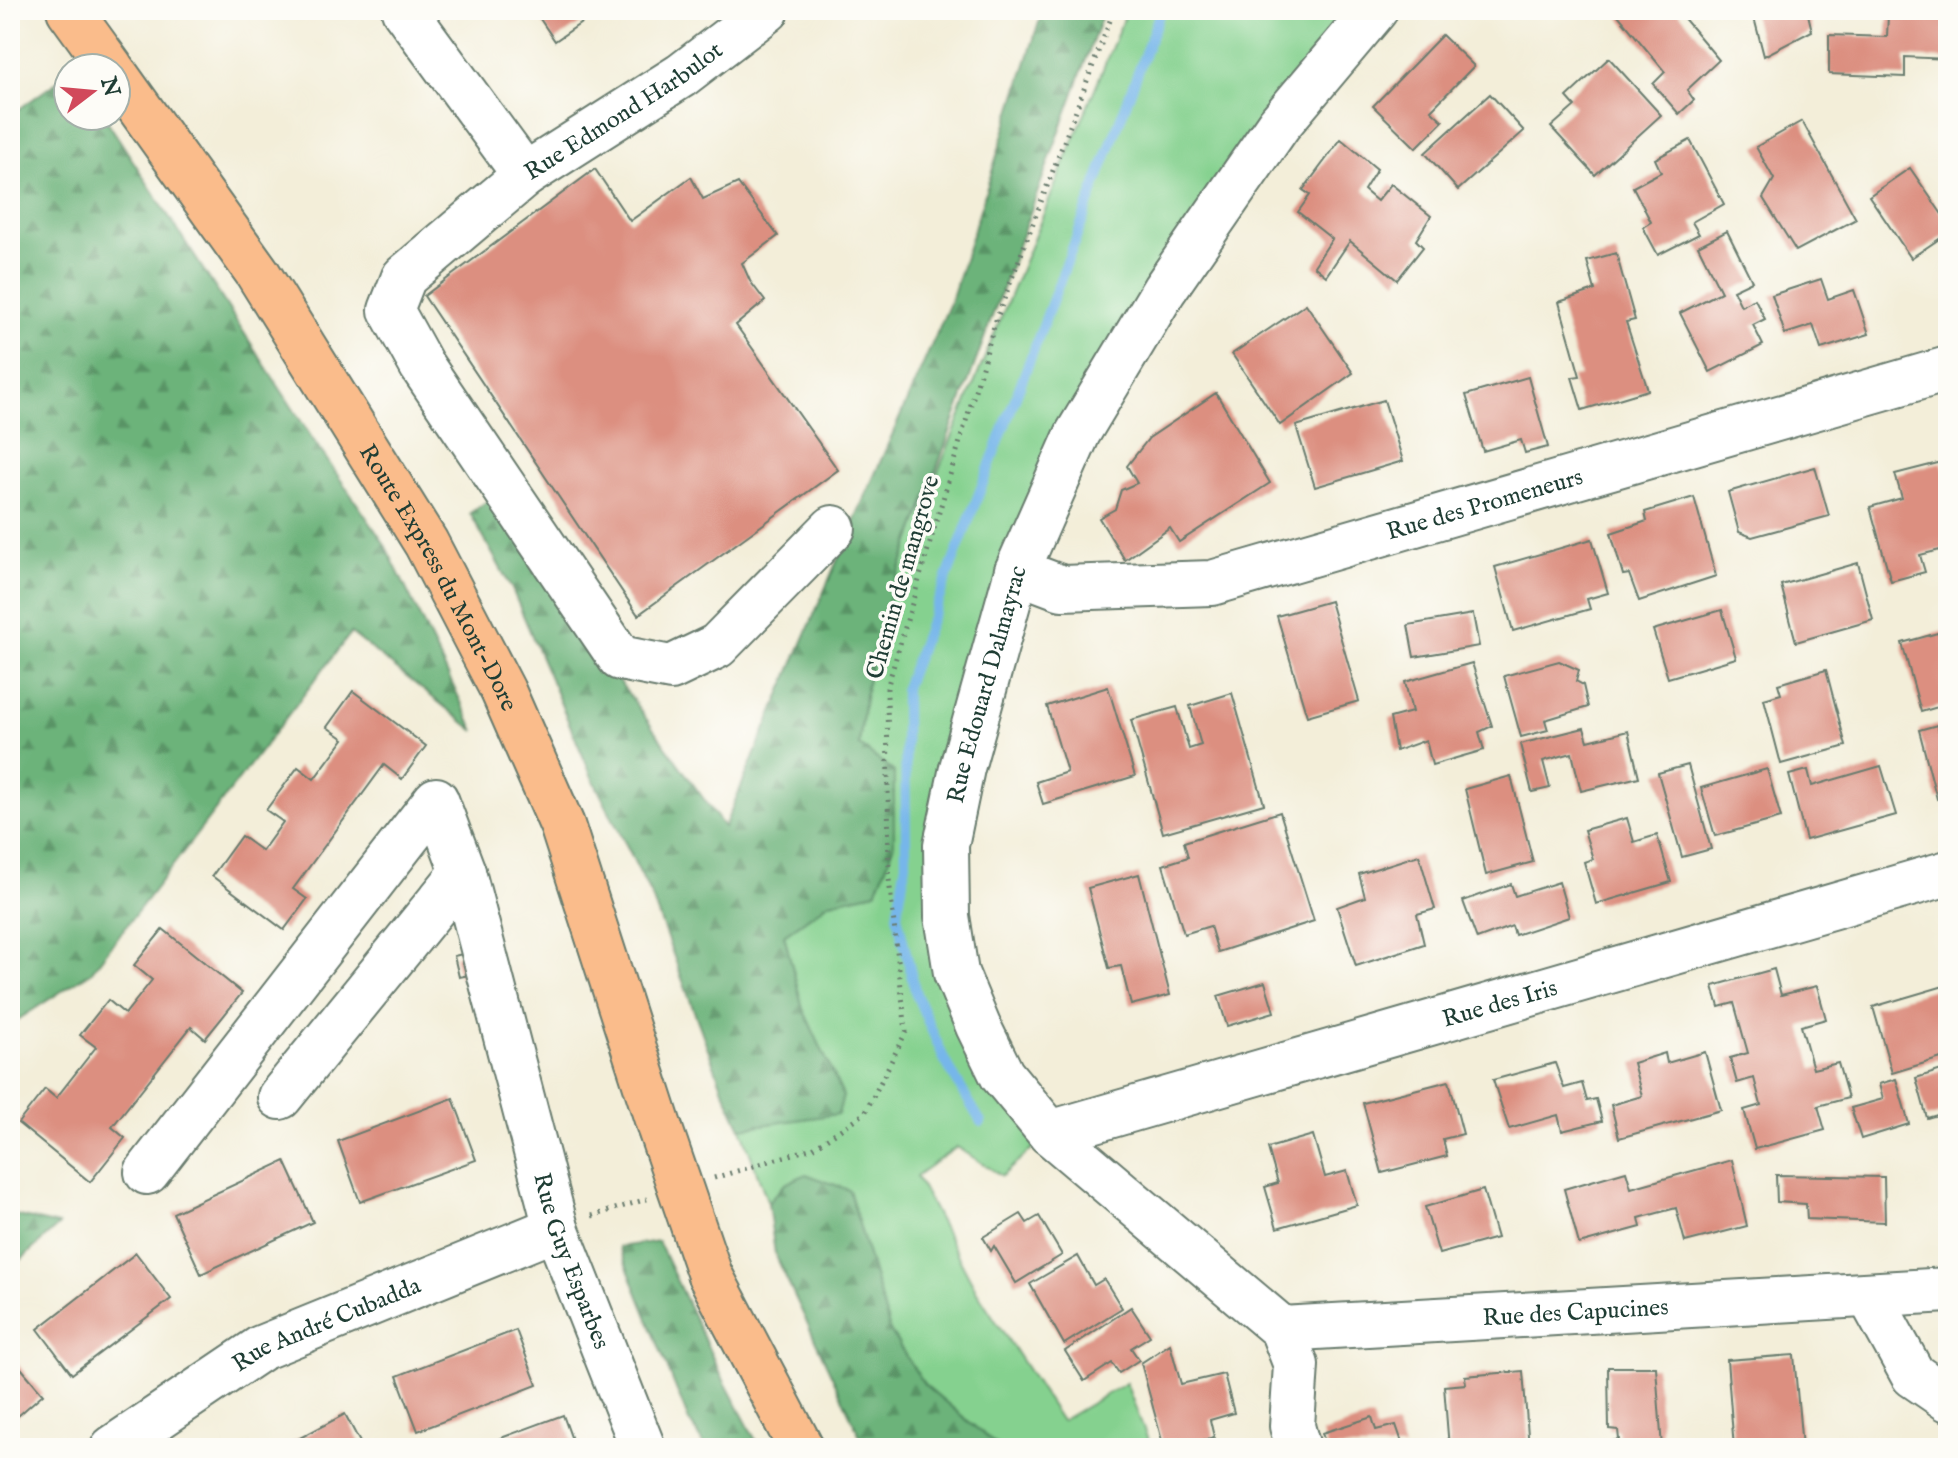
<svg xmlns="http://www.w3.org/2000/svg" width="1958" height="1458" font-family="'IM FELL English',serif">
	<style>
		.grass { fill: #85d18f; stroke: #528762; stroke-width: 2 }
		.forest { fill: url(#forest-firs); stroke: #467857; stroke-width: 2 }
		.lines { fill: none; stroke-linecap: round; stroke-linejoin: round }
		.stream { stroke: #76b6ea; stroke-width: 10 }
		.building { fill: #dc8f80 }
		.minor-casing { stroke: #697b6e; stroke-width: 48 }
		.major-casing { stroke: #697b6e; stroke-width: 48 }
		.path { stroke: #697b6e; stroke-width: 5; stroke-dasharray: 2 6; stroke-linecap: butt }
		.minor { stroke: #fff; stroke-width: 44 }
		.major { stroke: #fabc8b; stroke-width: 44 }
		.major-bridge-casing { stroke: #697b6e; stroke-width: 48; stroke-linecap: butt }
		.major-bridge { stroke: #fabc8b; stroke-width: 44 }
		.labels { text-anchor: middle; stroke-width: 7; stroke-linejoin: round; paint-order: stroke }
		.street-label { font-size: 24px; fill: #1f3d34; stroke: #fdfcf7 }
	</style>
	<defs>
		<pattern id="forest-firs" width="22" height="20" patternUnits="userSpaceOnUse" patternTransform="scale(2)"><rect width="22" height="20" fill="#6cb37a"/><path d="M5 1l3.5 6h-7zM16 11l3.5 6h-7z" fill="#589365"/></pattern>
	</defs>
	<rect width="100%" height="100%" fill="#fdfcf7"/>
	<filter id="ink" filterUnits="userSpaceOnUse"><feTurbulence type="fractalNoise" baseFrequency=".0125" numOctaves="2"/><feDisplacementMap in="SourceGraphic" scale="16" xChannelSelector="R" yChannelSelector="G"/><feConvolveMatrix kernelMatrix="1 2 1 2 8 2 1 2 1" color-interpolation-filters="sRGB"/></filter>
	<filter id="wash" filterUnits="userSpaceOnUse"><feTurbulence type="fractalNoise" baseFrequency=".006" numOctaves="4" result="noise"/><feDisplacementMap in="SourceGraphic" scale="32" xChannelSelector="R" yChannelSelector="G"/><feGaussianBlur stdDeviation="1.8" result="paint"/><feColorMatrix in="noise" values="0 0 0 0 0 0 0 0 0 0 0 0 0 0 0 0 0 1.4 0 .05"/><feComposite in="paint" operator="in"/></filter>
	<g filter="url(#wash)">
		<rect width="100%" height="100%" fill="#f3eed9"/>
		<polygon class="grass" points="1127,10 1375,10 1279,124 1017,571 947,916 1050,1133 1002,1176 957,1147 916,1176 977,1292 1061,1421 1126,1383 1151,1448 1000,1448 924,1384 890,1331 849,1190 785,1184 768,1203 741,1128 838,1113 843,1096 803,1009 784,935 830,902 876,892 894,847 894,772 859,745 867,684 881,621 919,518"/>
		<g class="forest">
			<polygon points="1043,10 1104,10 881,621 866,687 859,745 894,772 894,846 876,892 830,902 784,935 803,1009 843,1096 838,1114 741,1128 723,1089 651,895 592,777 512,589 470,513 489,500 724,827 845,542 951,301"/>
			<polygon points="68,74 68,116 104,116 312,438 384,543 475,731 351,633 91,972 10,1025 10,113 19,109"/>
			<polygon points="806,1174 849,1190 890,1331 924,1384 1000,1448 870,1448 859,1434 775,1254 768,1203 785,1184"/>
			<polygon points="10,1214 59,1225 10,1270"/>
			<polygon points="658,1241 719,1371 760,1448 706,1448 689,1421 619,1247"/>
		</g>
		<g class="lines">
			<polyline class="stream" points="981,1122 945,1061 916,994 897,915 906,863 905,688 1072,249 1161,10"/>
		</g>
		<g id="blocks">
			<g class="building">
				<polygon points="534,10 600,10 555,41"/>
				<polygon points="1624,10 1677,10 1719,60 1687,90 1694,100 1679,114 1653,84 1665,72 1618,15"/>
				<polygon points="1752,10 1807,10 1812,31 1764,56"/>
				<polygon points="1888,14 1948,16 1948,59 1905,57 1905,77 1829,74 1829,35 1887,37"/>
				<polygon points="1442,35 1474,66 1431,110 1443,121 1416,148 1373,106"/>
				<polygon points="1609,58 1661,115 1595,175 1551,127 1575,106 1567,97"/>
				<polygon points="1490,94 1524,131 1458,190 1425,153"/>
				<polygon points="1802,121 1856,219 1796,251 1763,198 1774,179 1756,147"/>
				<polygon points="1341,139 1377,169 1364,190 1377,201 1391,184 1431,216 1416,240 1423,247 1397,280 1350,241 1326,276 1314,266 1332,239 1298,212 1310,195 1303,190"/>
				<polygon points="1690,140 1724,204 1692,222 1699,234 1658,255 1643,227 1651,222 1633,187 1661,172 1655,159"/>
				<polygon points="1910,168 1948,223 1948,233 1911,258 1869,196"/>
				<polygon points="595,169 630,221 691,177 703,199 738,183 778,236 742,263 750,281 765,301 736,325 838,470 638,615 424,296"/>
				<polygon points="1727,231 1752,281 1733,290 1741,306 1755,299 1765,319 1753,325 1763,345 1710,372 1680,313 1721,292 1698,246"/>
				<polygon points="1616,253 1635,320 1626,322 1648,390 1582,410 1572,377 1580,376 1559,302 1595,290 1587,261"/>
				<polygon points="1821,279 1828,299 1854,290 1869,334 1821,349 1813,325 1785,334 1772,295"/>
				<polygon points="1306,304 1353,373 1280,425 1232,354"/>
				<polygon points="1528,377 1548,447 1525,453 1521,440 1483,451 1466,395"/>
				<polygon points="1216,393 1270,483 1179,542 1170,528 1125,560 1099,518 1115,509 1121,490 1137,483 1127,466 1149,438"/>
				<polygon points="1384,400 1403,461 1315,487 1296,426"/>
				<polygon points="1942,462 1948,483 1948,548 1920,555 1925,572 1891,581 1870,507 1902,498 1895,474"/>
				<polygon points="1815,467 1829,516 1752,537 1739,532 1728,492"/>
				<polygon points="1694,497 1716,576 1639,601 1629,574 1623,575 1611,533 1647,521 1645,512"/>
				<polygon points="1592,539 1608,593 1587,599 1590,609 1513,631 1495,567"/>
				<polygon points="1858,563 1873,620 1796,642 1781,585"/>
				<polygon points="1330,601 1359,701 1307,716 1277,616"/>
				<polygon points="1722,610 1736,658 1668,678 1653,630"/>
				<polygon points="1473,614 1479,646 1414,657 1408,625"/>
				<polygon points="1948,630 1948,704 1921,712 1902,643"/>
				<polygon points="1559,661 1579,670 1576,681 1583,685 1588,707 1545,720 1548,730 1521,737 1504,676"/>
				<polygon points="1472,663 1492,726 1479,732 1484,750 1432,765 1426,740 1396,751 1390,718 1412,712 1405,682"/>
				<polygon points="1826,670 1846,746 1781,764 1764,699 1781,694 1778,684"/>
				<polygon points="1108,687 1135,776 1043,804 1036,782 1067,772 1047,706"/>
				<polygon points="353,691 426,746 402,779 384,765 293,889 307,899 284,930 212,876 241,836 262,851 283,822 266,810 298,767 314,779 344,739 327,727"/>
				<polygon points="1232,693 1264,804 1163,833 1131,720 1177,707 1189,749 1201,745 1190,706"/>
				<polygon points="1937,725 1940,735 1948,733 1948,796 1937,799 1919,730"/>
				<polygon points="1584,728 1588,741 1628,731 1639,777 1581,791 1572,753 1543,761 1550,788 1532,792 1520,744"/>
				<polygon points="1688,765 1711,849 1682,857 1658,773"/>
				<polygon points="1881,766 1896,815 1806,840 1789,775 1808,770 1812,786"/>
				<polygon points="1767,769 1781,818 1715,836 1701,788"/>
				<polygon points="1511,776 1533,862 1486,875 1465,789"/>
				<polygon points="1280,812 1314,921 1218,952 1210,926 1184,934 1163,865 1188,857 1184,842"/>
				<polygon points="1627,818 1634,842 1657,835 1671,882 1596,904 1584,862 1593,859 1584,830"/>
				<polygon points="1419,855 1435,909 1417,914 1424,944 1356,966 1337,907 1365,897 1359,874"/>
				<polygon points="1139,874 1170,995 1131,1005 1121,966 1109,968 1088,888"/>
				<polygon points="1559,882 1569,917 1515,935 1512,926 1477,939 1463,901 1511,884 1515,896"/>
				<polygon points="163,929 242,993 205,1039 191,1027 112,1127 125,1138 90,1182 18,1123 45,1089 56,1098 96,1047 80,1035 108,1000 125,1014 152,980 134,965"/>
				<polygon points="475,951 479,973 459,977 454,956"/>
				<polygon points="1774,969 1781,995 1817,986 1826,1019 1801,1026 1813,1069 1838,1063 1848,1098 1818,1106 1825,1130 1755,1149 1744,1110 1761,1105 1754,1078 1737,1083 1730,1058 1748,1053 1734,1003 1719,1007 1713,986"/>
				<polygon points="1265,982 1274,1012 1227,1026 1218,996"/>
				<polygon points="1944,986 1948,1001 1948,1056 1892,1073 1873,1007"/>
				<polygon points="1705,1052 1721,1110 1619,1138 1611,1105 1642,1096 1633,1063 1665,1053 1667,1063"/>
				<polygon points="1555,1063 1564,1088 1582,1083 1587,1101 1596,1099 1602,1121 1562,1131 1558,1115 1509,1129 1493,1080"/>
				<polygon points="1948,1068 1948,1112 1927,1118 1916,1078"/>
				<polygon points="1896,1079 1909,1124 1861,1139 1851,1108 1883,1099 1879,1084"/>
				<polygon points="1449,1081 1463,1134 1443,1139 1447,1156 1382,1173 1363,1103"/>
				<polygon points="453,1098 476,1160 360,1202 338,1141"/>
				<polygon points="1313,1135 1325,1177 1347,1171 1357,1205 1277,1228 1265,1187 1278,1183 1268,1148"/>
				<polygon points="1732,1160 1747,1226 1685,1242 1676,1208 1639,1218 1641,1227 1579,1244 1564,1189 1626,1171 1631,1188"/>
				<polygon points="285,1161 313,1222 201,1274 173,1213"/>
				<polygon points="1776,1175 1884,1177 1885,1222 1807,1219 1806,1204 1777,1202"/>
				<polygon points="1483,1190 1497,1238 1439,1254 1425,1207"/>
				<polygon points="1021,1214 1027,1223 1039,1216 1062,1255 1016,1283 994,1246 991,1251 983,1237"/>
				<polygon points="136,1253 171,1299 72,1374 38,1329"/>
				<polygon points="1078,1256 1094,1285 1104,1279 1122,1308 1064,1344 1030,1284"/>
				<polygon points="1131,1307 1150,1336 1131,1348 1139,1360 1119,1373 1112,1363 1084,1381 1065,1351"/>
				<polygon points="516,1330 537,1385 418,1431 397,1376"/>
				<polygon points="1170,1344 1181,1384 1224,1374 1234,1413 1210,1420 1214,1437 1175,1448 1164,1448 1141,1363"/>
				<polygon points="10,1355 43,1394 10,1423"/>
				<polygon points="1794,1355 1802,1448 1734,1448 1727,1360"/>
				<polygon points="1608,1367 1656,1367 1662,1448 1612,1448 1611,1441 1619,1440 1618,1430 1609,1429"/>
				<polygon points="1523,1371 1529,1448 1449,1448 1444,1386 1466,1384 1465,1376"/>
				<polygon points="345,1414 363,1448 281,1448"/>
				<polygon points="563,1415 575,1448 474,1448"/>
				<polygon points="1372,1417 1376,1430 1396,1425 1404,1448 1327,1448 1322,1433"/>
			</g>
		</g>
	</g>
	<g filter="url(#ink)">
		<use href="#blocks" fill-opacity="0" stroke="#697b6e" stroke-width="2"/>
		<g class="lines">
			<g class="minor-casing">
				<g id="minor">
					<path id="s1" d="M404,10L525,175L682,75L767,10"/>
					<polyline points="525,175 404,277 391,310 422,366 620,658 671,668 717,646 833,528"/>
					<path id="s2" d="M1017,571L1062,588L1212,583L1948,369"/>
					<path id="s3" d="M280,1097L463,872L556,1228L643,1448"/>
					<path id="s4" d="M1050,1133L1948,873"/>
					<polyline points="147,1172 436,800 463,872"/>
					<polyline points="1869,1295 1913,1375 1948,1399"/>
					<path id="s5" d="M1282,1329L1948,1290"/>
					<path id="s6" d="M113,1448L261,1348L556,1228"/>
					<path id="s7" d="M1298,1448L1292,1426L1296,1365L1282,1329L1050,1133L1002,1075L978,1026L956,973L947,916L946,845L962,768L1017,571L1078,433L1164,290L1279,124L1375,10"/>
				</g>
			</g>
			<g class="major-casing">
				<g id="major">
					<polyline points="69,10 111,68"/>
					<path id="s8" d="M116,75L257,272L426,543L503,691L562,825L660,1129"/>
					<polyline points="710,1275 801,1448"/>
				</g>
			</g>
			<g class="path">
				<polyline points="714,1178 813,1148 865,1113 906,1032 889,879 887,688 995,323 1114,10"/>
				<polyline points="592,1216 647,1199"/>
			</g>
			<use href="#minor" class="minor"/>
			<use href="#major" class="major"/>
			<g class="major-bridge-casing">
				<polyline id="major-bridge" points="660,1129 710,1275"/>
			</g>
			<use href="#major-bridge" class="major-bridge"/>
		</g>
	</g>
	<g class="labels">
		<g class="street-label">
			<text dy="8" stroke="none"><textPath href="#s1" startOffset="322">Rue Edmond Harbulot</textPath></text>
			<text dy="8" stroke="none"><textPath href="#s2" startOffset="482">Rue des Promeneurs</textPath></text>
			<text dy="8" stroke="none"><textPath href="#s8" startOffset="598">Route Express du Mont-Dore</textPath></text>
			<text transform="translate(902 577) rotate(-74)" y="8">Chemin de mangrove</text>
			<text dy="8" stroke="none"><textPath href="#s7" startOffset="908">Rue Edouard Dalmayrac</textPath></text>
			<text dy="8" stroke="none"><textPath href="#s4" startOffset="468">Rue des Iris</textPath></text>
			<text dy="8" stroke="none"><textPath href="#s3" startOffset="694">Rue Guy Esparbes</textPath></text>
			<text dy="8" stroke="none"><textPath href="#s5" startOffset="294">Rue des Capucines</textPath></text>
			<text dy="8" stroke="none"><textPath href="#s6" startOffset="248">Rue André Cubadda</textPath></text>
		</g>
	</g>
	<rect width="1958" height="1458" fill="none" stroke="#fdfcf7" stroke-width="40"/>
	<g transform="translate(92 92) rotate(74)"><circle r="38" fill="#fdfcf7" stroke="#a4b0a9" stroke-width="2"/>
	<path d="M0-6L14 30L0 20L-14 30Z" fill="#d1495b"/>
	<text y="-12" font-size="22" font-weight="bold" text-anchor="middle" fill="#1f3d34">N</text>
	</g>
</svg>
